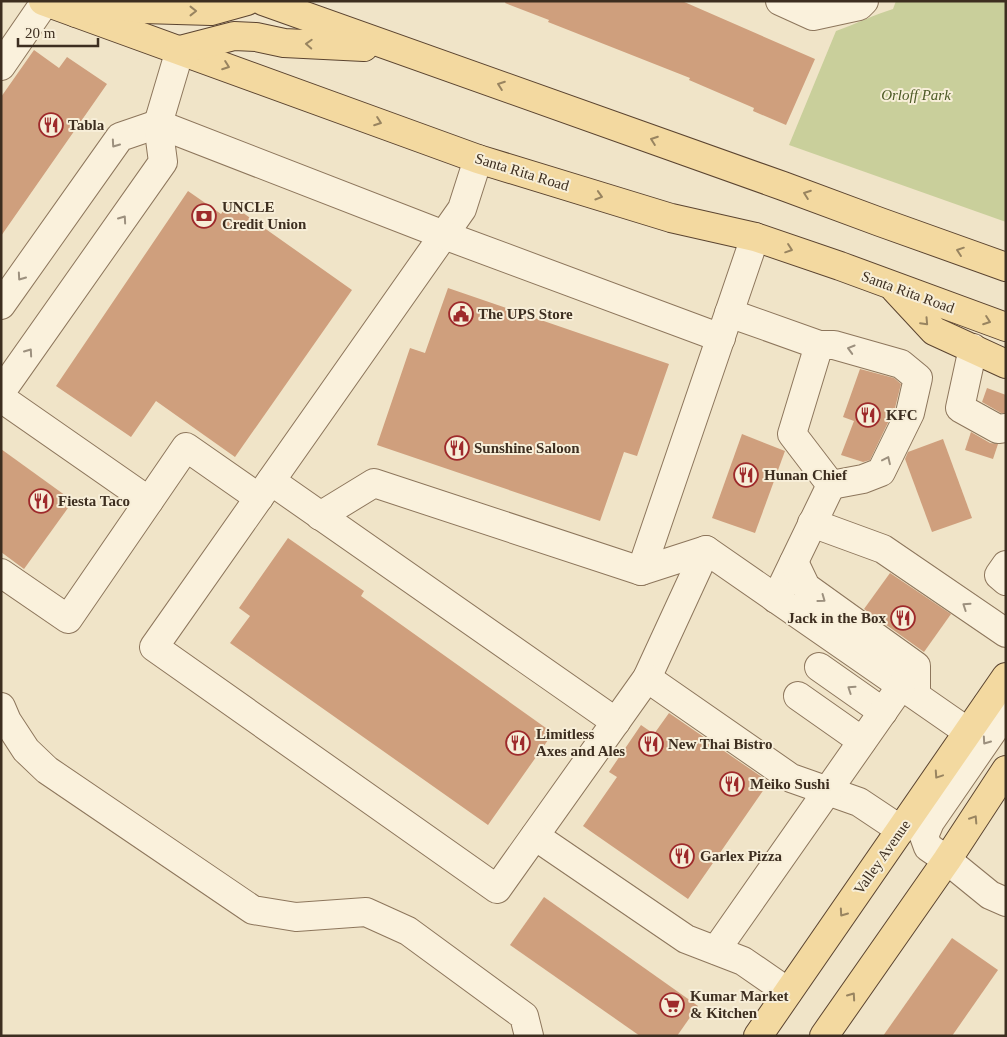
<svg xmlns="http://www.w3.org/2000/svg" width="1007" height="1037" font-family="'Times New Roman',serif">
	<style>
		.green { fill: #c9cf9b }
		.building { fill: #cf9f7d }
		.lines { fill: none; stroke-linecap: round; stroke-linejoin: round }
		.minor-casing { stroke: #8d765c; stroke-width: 30 }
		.major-casing { stroke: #5b4430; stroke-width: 30 }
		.minor { stroke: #faf1dc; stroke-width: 28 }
		.major { stroke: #f3d9a0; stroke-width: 28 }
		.oneway { stroke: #988460 }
		.oneway2 { stroke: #9c907e }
		.labels { text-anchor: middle; stroke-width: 4; stroke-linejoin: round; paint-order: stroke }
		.park-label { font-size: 15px; font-style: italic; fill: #4d5a26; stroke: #f7eed8 }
		.poi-label { font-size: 15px; font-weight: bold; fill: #3d2e20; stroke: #f7eed8; text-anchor: start }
		.street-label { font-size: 15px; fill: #3d2e20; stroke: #f7eed8 }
	</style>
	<rect width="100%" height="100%" fill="#f0e4c8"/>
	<path class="green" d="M896,1H1006V222L789,145L836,31C856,24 873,15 893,9Z"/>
	<g class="building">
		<polygon points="506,1 682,1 815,59 786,125 753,111 754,108 689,80 690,78 548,22 549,20 505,3"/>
		<polygon points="34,50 59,68 67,57 107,84 1,236 1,97"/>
		<polygon points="188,191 221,214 229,203 352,290 235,457 156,401 131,437 56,386"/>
		<polygon points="448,288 669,364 637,456 624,452 600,521 377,445 410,348 425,353"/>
		<polygon points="860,369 894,378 901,384 895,408 870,460 863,462 841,455 854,421 843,417"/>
		<polygon points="987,388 1006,395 1006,413 1001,413 982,402"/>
		<polygon points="971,432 990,443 998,444 993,459 965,450"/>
		<polygon points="742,434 785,451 755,533 712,518"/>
		<polygon points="943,439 972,518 932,532 905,459 908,452"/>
		<polygon points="1,449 73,501 24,569 1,552"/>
		<polygon points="288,538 364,591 361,596 553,733 488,825 230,643 250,616 239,608"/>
		<polygon points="890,573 951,614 924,652 864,609"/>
		<polygon points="669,713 769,782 688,899 583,826 617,777 609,772 641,725 654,734"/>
		<polygon points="544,897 698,1006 677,1036 640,1036 510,945"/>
		<polygon points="952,938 998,970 952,1036 883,1036"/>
	</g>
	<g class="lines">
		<g class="minor-casing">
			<g id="minor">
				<polyline points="780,1 813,16 859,6 864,1"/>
				<polyline points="1,66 45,2"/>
				<polyline points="478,159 462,209 154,647 497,889 647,678 706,550"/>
				<polyline points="1,305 120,137 158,124 444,235 721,338"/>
				<polyline points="729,313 819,345 792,434 831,485 776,599"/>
				<polyline points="819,345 834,345 901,364 918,378 910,413 881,472 863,479 831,485"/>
				<polyline points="973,348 960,408 998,429 1006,428"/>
				<polyline points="1,392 163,162 158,124 180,50"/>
				<polyline points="1,398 149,501 186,447 259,498"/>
				<polyline points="271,481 616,722"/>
				<polyline points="320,516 374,483 641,571 706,550 968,732"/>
				<polyline points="812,523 883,549 1006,633"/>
				<polyline points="794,562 806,587 916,666 916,695"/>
				<polyline points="1006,565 999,575 1006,581"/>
				<polyline points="641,571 755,237"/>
				<polyline points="1,573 68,619 149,501"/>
				<polyline points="819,667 883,712"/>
				<polyline points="647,678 791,778 859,802 901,830"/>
				<polyline points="798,696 862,741"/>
				<polyline points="987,705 1000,713 999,722 930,822 924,836 928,847 947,860 990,895 1006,902"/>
				<polyline points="1,707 7,721 26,750 47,770 253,910 296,917 366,912 408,931 524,1016 529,1036"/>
				<polyline points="535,836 686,939 743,961 788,992"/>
				<polyline points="716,950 901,686"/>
			</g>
		</g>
		<g class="major-casing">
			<g id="major">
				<polyline points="43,1 478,159 671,218 755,237 840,266 1006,327"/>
				<polyline points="263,1 783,186 880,222 1006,267"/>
				<polyline points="76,13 114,5 143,9 211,11 247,1"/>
				<polyline points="180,50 234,36 256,37 284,43 364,47"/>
				<polyline points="895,289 934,331 1006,364"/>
				<polyline points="758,1036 1006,677"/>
				<polyline points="824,1036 947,860 1006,770"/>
			</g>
		</g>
		<use href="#minor" class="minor"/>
		<use href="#major" class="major"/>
	</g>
	<defs><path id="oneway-chevron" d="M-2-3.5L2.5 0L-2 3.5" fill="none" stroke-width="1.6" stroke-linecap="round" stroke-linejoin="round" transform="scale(1.25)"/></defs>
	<g class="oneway">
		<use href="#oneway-chevron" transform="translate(193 11)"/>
		<use href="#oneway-chevron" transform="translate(309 44) rotate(-177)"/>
		<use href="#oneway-chevron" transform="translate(226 66) rotate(20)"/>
		<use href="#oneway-chevron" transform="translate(501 85) rotate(-160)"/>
		<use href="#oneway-chevron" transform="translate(378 122) rotate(20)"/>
		<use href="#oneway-chevron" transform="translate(654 140) rotate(-160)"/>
		<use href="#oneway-chevron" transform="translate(807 194) rotate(-160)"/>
		<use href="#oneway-chevron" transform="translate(599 196) rotate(17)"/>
		<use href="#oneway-chevron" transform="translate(789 249) rotate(19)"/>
		<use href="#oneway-chevron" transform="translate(960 251) rotate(-161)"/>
		<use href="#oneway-chevron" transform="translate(987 321) rotate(20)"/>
		<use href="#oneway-chevron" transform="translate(925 322) rotate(47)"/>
		<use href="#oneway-chevron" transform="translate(938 775) rotate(124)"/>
		<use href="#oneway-chevron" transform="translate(974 819) rotate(-57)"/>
		<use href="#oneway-chevron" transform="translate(843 913) rotate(125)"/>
		<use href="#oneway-chevron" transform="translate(852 996) rotate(-55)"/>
	</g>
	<g class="oneway2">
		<use href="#oneway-chevron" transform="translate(115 144) rotate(125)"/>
		<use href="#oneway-chevron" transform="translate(123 219) rotate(-55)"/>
		<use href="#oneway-chevron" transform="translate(21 277) rotate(125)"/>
		<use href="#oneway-chevron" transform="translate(851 349) rotate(-164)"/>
		<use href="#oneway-chevron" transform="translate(29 352) rotate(-55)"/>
		<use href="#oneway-chevron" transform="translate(887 460) rotate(-65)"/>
		<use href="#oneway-chevron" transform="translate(822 599) rotate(36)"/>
		<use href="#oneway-chevron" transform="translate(966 606) rotate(-146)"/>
		<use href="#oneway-chevron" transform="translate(851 689) rotate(-146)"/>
		<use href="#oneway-chevron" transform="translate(986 741) rotate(125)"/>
	</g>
	<defs>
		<g id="restaurant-ring" transform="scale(1.25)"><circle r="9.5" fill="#f7eed8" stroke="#9e2a2b" stroke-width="1.5"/><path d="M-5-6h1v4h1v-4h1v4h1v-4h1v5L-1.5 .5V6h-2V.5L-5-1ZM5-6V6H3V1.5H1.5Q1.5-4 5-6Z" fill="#9e2a2b"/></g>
		<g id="bank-ring" transform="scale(1.25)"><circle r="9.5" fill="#f7eed8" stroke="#9e2a2b" stroke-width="1.5"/><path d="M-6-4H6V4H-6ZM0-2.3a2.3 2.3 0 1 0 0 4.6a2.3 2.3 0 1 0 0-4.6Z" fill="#9e2a2b"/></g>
		<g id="civic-ring" transform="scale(1.25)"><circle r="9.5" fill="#f7eed8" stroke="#9e2a2b" stroke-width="1.5"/><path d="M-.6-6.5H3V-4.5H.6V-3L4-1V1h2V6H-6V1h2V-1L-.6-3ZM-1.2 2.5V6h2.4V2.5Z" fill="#9e2a2b"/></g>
		<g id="supermarket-ring" transform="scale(1.25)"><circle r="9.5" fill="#f7eed8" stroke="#9e2a2b" stroke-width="1.5"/><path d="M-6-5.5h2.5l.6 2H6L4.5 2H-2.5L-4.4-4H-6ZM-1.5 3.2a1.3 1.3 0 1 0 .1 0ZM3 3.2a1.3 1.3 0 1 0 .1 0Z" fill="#9e2a2b"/></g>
	</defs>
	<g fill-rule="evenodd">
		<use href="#restaurant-ring" x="51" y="125"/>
		<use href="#bank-ring" x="204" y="216"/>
		<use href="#civic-ring" x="461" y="314"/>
		<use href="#restaurant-ring" x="868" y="415"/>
		<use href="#restaurant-ring" x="457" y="448"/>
		<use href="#restaurant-ring" x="746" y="475"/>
		<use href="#restaurant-ring" x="41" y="501"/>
		<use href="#restaurant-ring" x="903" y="618"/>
		<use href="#restaurant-ring" x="518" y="743"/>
		<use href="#restaurant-ring" x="651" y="744"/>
		<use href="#restaurant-ring" x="732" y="784"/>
		<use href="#restaurant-ring" x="682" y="856"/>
		<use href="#supermarket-ring" x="672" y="1005"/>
	</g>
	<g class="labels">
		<g class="park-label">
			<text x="916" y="100">Orloff Park</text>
		</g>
		<g class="poi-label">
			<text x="68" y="130">Tabla</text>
			<text x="222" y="212">UNCLE<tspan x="222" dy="17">Credit Union</tspan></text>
			<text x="478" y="319">The UPS Store</text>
			<text x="886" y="420">KFC</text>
			<text x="474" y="453">Sunshine Saloon</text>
			<text x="764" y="480">Hunan Chief</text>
			<text x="58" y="506">Fiesta Taco</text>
			<text x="886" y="623" text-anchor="end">Jack in the Box</text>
			<text x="536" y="739">Limitless<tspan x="536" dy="17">Axes and Ales</tspan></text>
			<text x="668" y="749">New Thai Bistro</text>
			<text x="750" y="789">Meiko Sushi</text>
			<text x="700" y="861">Garlex Pizza</text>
			<text x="690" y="1001">Kumar Market<tspan x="690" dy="17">&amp; Kitchen</tspan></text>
		</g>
		<g class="street-label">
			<text transform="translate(522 172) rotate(17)" y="5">Santa Rita Road</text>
			<text transform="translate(908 292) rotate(20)" y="5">Santa Rita Road</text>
			<text transform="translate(882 857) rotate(-55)" y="5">Valley Avenue</text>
		</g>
	</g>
	<rect width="1007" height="1037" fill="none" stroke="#3d2e20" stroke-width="5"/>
	<path d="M18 38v8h80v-8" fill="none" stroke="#3d2e20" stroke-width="2.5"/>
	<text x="25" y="38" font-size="15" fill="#3d2e20" stroke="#f7eed8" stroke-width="4" paint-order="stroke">20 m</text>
</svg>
